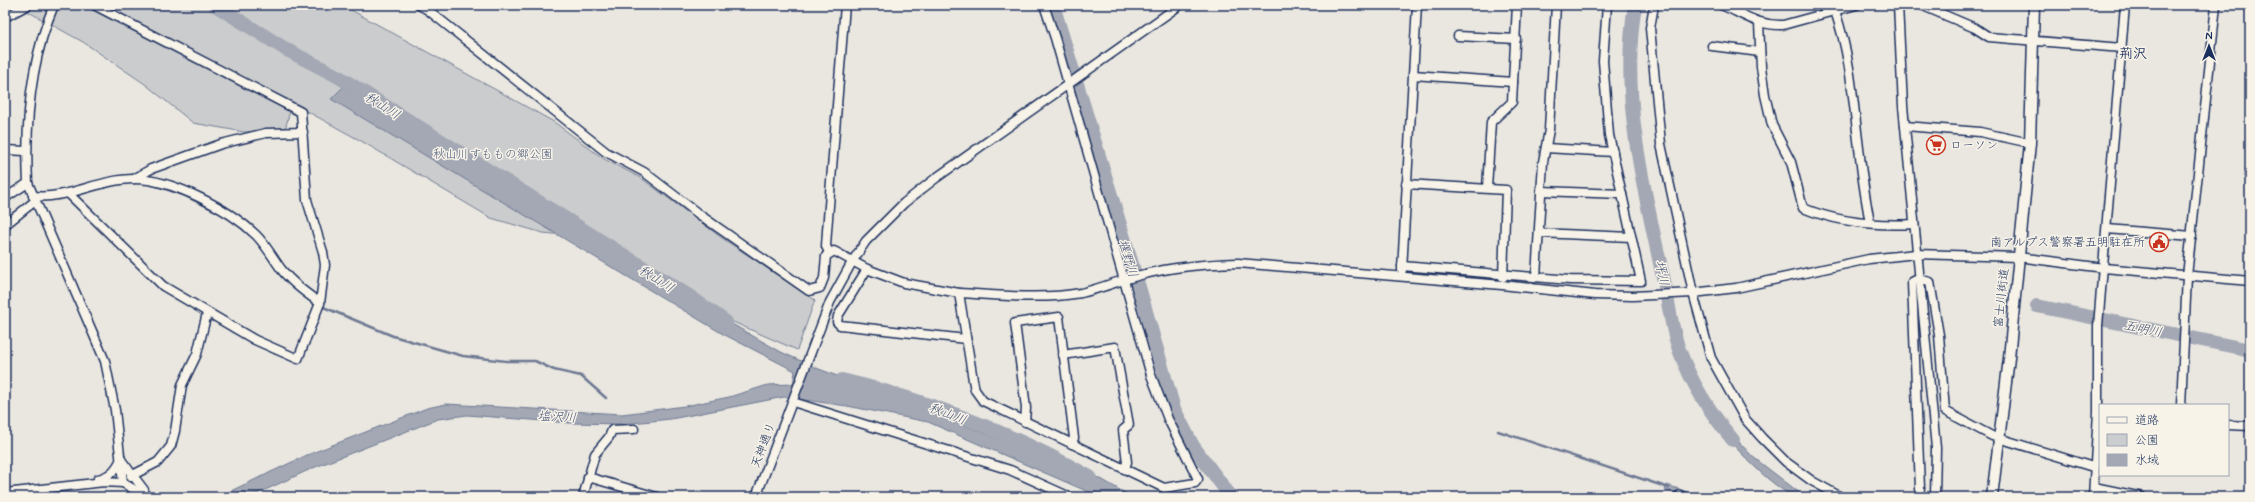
<svg xmlns="http://www.w3.org/2000/svg" width="2255" height="502" font-family="Mynerve,'Klee One',sans-serif">
	<style>
		.green { fill: #cbcccd; stroke: #737e96 }
		.water { fill: #a3a8b4; stroke: #6d7892 }
		.lines { fill: none; stroke-linecap: round; stroke-linejoin: round }
		.stream { stroke: #6d7892; stroke-width: 2.5 }
		.river { stroke: #a3a8b4; stroke-width: 14 }
		.minor-tunnel { stroke: #c1c2c6; stroke-width: 8; stroke-dasharray: 8 4; stroke-linecap: butt }
		.minor-casing { stroke: #1b2f5e; stroke-width: 11 }
		.major-casing { stroke: #1b2f5e; stroke-width: 13 }
		.minor { stroke: #f7f3e8; stroke-width: 8 }
		.major { stroke: #f7f3e8; stroke-width: 10 }
		.labels { text-anchor: middle; stroke-width: 3; stroke-linejoin: round; paint-order: stroke }
		.poi-label { font-size: 12px; fill: #1b2f5e; stroke: #f7f3e8; text-anchor: start }
		.park-label { font-size: 12px; fill: #47567a; stroke: #f7f3e8 }
		.street-label { font-size: 12px; fill: #1b2f5e; stroke: #f7f3e8 }
		.water-label { font-size: 13px; font-style: italic; fill: #445378; stroke: #f7f3e8 }
		.quarter-label { font-size: 14px; font-weight: bold; fill: #1b2f5e; stroke: #f7f3e8 }
	</style>
	<rect width="100%" height="100%" fill="#eae7e0"/>
	<filter id="ink" filterUnits="userSpaceOnUse"><feTurbulence type="fractalNoise" baseFrequency=".025" numOctaves="2"/><feDisplacementMap in="SourceGraphic" scale="8" xChannelSelector="R" yChannelSelector="G"/><feConvolveMatrix kernelMatrix="1 2 1 2 8 2 1 2 1" color-interpolation-filters="sRGB"/></filter>
	<g filter="url(#ink)">
		<polygon class="green" points="16,5 342,5 554,122 604,159 641,178 722,238 815,300 797,350 733,322 686,290 604,239 543,233 491,218 363,142 292,103 285,130 244,132 193,123 145,84 83,42"/>
		<g class="water">
			<polygon points="343,87 660,283 781,352 819,369 934,413 1101,479 1132,497 1100,497 928,422 847,406 784,397 671,419 622,424 570,423 467,415 438,419 313,468 250,497 218,497 307,455 427,408 446,404 622,414 685,406 729,397 768,385 793,384 795,371 723,334 331,99"/>
			<path d="M1723,425L1753,457L1805,497C1801,497 1796,498 1793,496C1768,484 1736,448 1717,427Z"/>
			<polygon points="1667,485 1702,497 1686,497 1665,490"/>
		</g>
		<g class="lines">
			<g class="stream">
				<polyline points="160,187 183,195 220,213"/>
				<polyline points="321,306 393,336 463,356 506,361 535,361 554,370 581,376 606,398"/>
				<polyline points="1498,431 1669,488"/>
			</g>
			<g class="river">
				<polyline points="215,5 287,50 339,77 689,296 726,322"/>
				<polyline points="1053,5 1139,287 1174,409 1193,446 1231,497"/>
				<path d="M1635,5C1620,94 1643,185 1662,272C1668,296 1671,330 1680,352C1692,384 1711,414 1733,440"/>
				<polyline points="2037,306 2250,350"/>
				<path d="M842,380C928,400 1013,434 1090,477"/>
			</g>
			<polyline class="minor-tunnel" points="1927,412 1945,411"/>
			<g class="minor-casing">
				<g id="minor">
					<path d="M54,5C30,61 25,123 28,183L105,361L115,410L123,483"/>
					<polyline points="419,5 428,10 606,152 644,172 700,215 809,291 820,288 824,278 826,256 834,251 867,269 904,283 959,293 973,380 975,390 983,401 1164,488 1195,483 1198,479 1168,419 1151,375 1055,38 1044,5"/>
					<polyline points="1654,5 1650,28 1661,144 1693,293 1711,358 1745,419 1762,438 1786,462 1812,481 1841,497"/>
					<path d="M1721,5C1744,14 1757,26 1783,25L1856,5"/>
					<polyline points="1898,5 1903,106 1936,448 1935,497"/>
					<polyline points="1921,5 1975,28 1989,37 2122,48"/>
					<path d="M1835,11C1852,61 1853,104 1860,156C1862,178 1866,201 1870,223"/>
					<polyline points="5,17 28,5"/>
					<path d="M1759,23L1761,67L1765,95L1772,125L1791,162L1803,208C1837,222 1877,226 1914,224"/>
					<polyline points="1458,36 1516,39"/>
					<polyline points="1712,46 1760,52"/>
					<polyline points="1413,75 1513,82"/>
					<polyline points="1905,126 1980,132 2030,143"/>
					<polyline points="1546,148 1613,152"/>
					<polyline points="5,150 25,151"/>
					<polyline points="134,179 151,169 221,144 266,133 303,132"/>
					<polyline points="1406,184 1506,190 1503,277"/>
					<polyline points="1487,188 1491,122 1512,102 1517,5"/>
					<polyline points="1541,191 1622,194"/>
					<polyline points="68,193 163,286 255,340 298,359 320,303 325,265 323,252 307,200 301,112 94,5"/>
					<path d="M33,196C67,200 99,179 134,179C172,179 229,209 256,235C266,245 273,258 281,269C292,283 306,293 320,303"/>
					<polyline points="5,198 28,183"/>
					<polyline points="5,225 35,201"/>
					<polyline points="2107,229 2192,236"/>
					<polyline points="1539,233 1631,237"/>
					<polyline points="829,253 826,246 827,231 845,5"/>
					<polyline points="1402,266 1570,280 1641,281 1609,135 1603,61 1607,5"/>
					<polyline points="867,269 838,316 837,322 840,325 966,339"/>
					<polyline points="1402,270 1417,5"/>
					<polyline points="1536,277 1543,162 1549,130 1556,5"/>
					<path d="M959,293C999,295 1041,300 1081,293C1102,288 1123,279 1145,274C1176,266 1206,264 1238,263L1502,285L1595,295L1633,296L1693,293L1736,288L1869,259L1916,254L2018,257L2104,268L2250,281"/>
					<polyline points="1063,355 1115,347 1129,425 1123,430 1127,462 1125,469"/>
					<polyline points="793,402 1010,470 1070,497"/>
					<polyline points="2181,405 2187,276 2216,5"/>
					<polyline points="1025,422 1026,408 1015,323 1059,317 1074,438 1072,444"/>
					<polyline points="2228,425 2250,426"/>
					<polyline points="122,461 144,490"/>
					<polyline points="131,476 158,462 171,446 175,431 182,385 197,354 207,313"/>
					<polyline points="588,477 657,497"/>
					<path d="M98,479C110,476 116,470 121,459"/>
					<polyline points="2094,487 2142,497"/>
					<polyline points="1920,489 1912,282 1918,279 1930,282 1939,335 1945,411 1992,436 2093,467"/>
					<polyline points="5,493 104,482 123,483 147,497"/>
					<polyline points="583,497 595,454 609,437 612,430 634,429"/>
					<polyline points="756,497 830,302 852,262 866,241 904,203 936,178 1180,5"/>
					<polyline points="1679,497 1680,495"/>
					<polyline points="2093,497 2098,412 2098,326 2125,5"/>
				</g>
			</g>
			<g class="major-casing">
				<polyline id="major" points="1992,497 2009,358 2030,143 2034,5"/>
			</g>
			<use href="#minor" class="minor"/>
			<use href="#major" class="major"/>
		</g>
	</g>
	<defs>
		<g id="supermarket-ring" transform="scale(1)"><circle r="9.5" fill="#f7f3e8" stroke="#c8321e" stroke-width="1.5"/><path d="M-6-5.5h2.5l.6 2H6L4.5 2H-2.5L-4.4-4H-6ZM-1.5 3.2a1.3 1.3 0 1 0 .1 0ZM3 3.2a1.3 1.3 0 1 0 .1 0Z" fill="#c8321e"/></g>
		<g id="civic-ring" transform="scale(1)"><circle r="9.5" fill="#f7f3e8" stroke="#c8321e" stroke-width="1.5"/><path d="M-.6-6.5H3V-4.5H.6V-3L4-1V1h2V6H-6V1h2V-1L-.6-3ZM-1.2 2.5V6h2.4V2.5Z" fill="#c8321e"/></g>
	</defs>
	<g fill-rule="evenodd">
		<use href="#supermarket-ring" x="1936" y="145"/>
		<use href="#civic-ring" x="2159" y="242"/>
	</g>
	<g class="labels">
		<g class="poi-label">
			<text x="1950" y="149">ローソン</text>
			<text x="2145" y="246" text-anchor="end">南アルプス警察署五明駐在所</text>
		</g>
		<g class="park-label">
			<text x="493" y="158">秋山川すももの郷公園</text>
		</g>
		<g class="street-label">
			<text transform="translate(2001 298) rotate(-84)" y="4">富士川街道</text>
			<text transform="translate(763 445) rotate(-69)" y="4">天神通り</text>
		</g>
		<g class="water-label">
			<text transform="translate(383 105) rotate(32)" y="5">秋山川</text>
			<text transform="translate(1129 258) rotate(73)" y="5">堰野川</text>
			<text transform="translate(1663 273) rotate(78)" y="5">坪川</text>
			<text transform="translate(657 278) rotate(32)" y="5">秋山川</text>
			<text transform="translate(2143 328) rotate(12)" y="5">五明川</text>
			<text transform="translate(948 413) rotate(21)" y="5">秋山川</text>
			<text transform="translate(557 416) rotate(3)" y="5">塩沢川</text>
		</g>
		<g class="quarter-label">
			<text x="2133" y="58">荊沢</text>
		</g>
	</g>
	<rect width="2255" height="502" fill="none" stroke="#f7f3e8" stroke-width="20"/>
	<rect x="10" y="10" width="2235" height="482" fill="none" stroke="#1b2f5e" stroke-width="1.5" filter="url(#ink)"/>
	<rect x="2099" y="404" width="130" height="72" fill="#f7f3e8" stroke="#9fa5b1"/>
	<rect x="2107" y="417" width="20" height="6" fill="#f7f3e8" stroke="#9fa5b1"/>
	<text x="2135" y="424" font-size="12" fill="#1b2f5e">道路</text>
	<rect x="2107" y="434" width="20" height="12" fill="#cbcccd" stroke="#9fa5b1"/>
	<text x="2135" y="444" font-size="12" fill="#1b2f5e">公園</text>
	<rect x="2107" y="454" width="20" height="12" fill="#a3a8b4" stroke="#9fa5b1"/>
	<text x="2135" y="464" font-size="12" fill="#1b2f5e">水域</text>
	<g transform="translate(2209 46)" stroke="#f7f3e8" stroke-width="3" paint-order="stroke">
	<path d="M0-3L7 15L0 10L-7 15Z" fill="#1b2f5e"/>
	<text y="-6" font-size="11" font-weight="bold" text-anchor="middle" fill="#1b2f5e">N</text>
	</g>
</svg>
